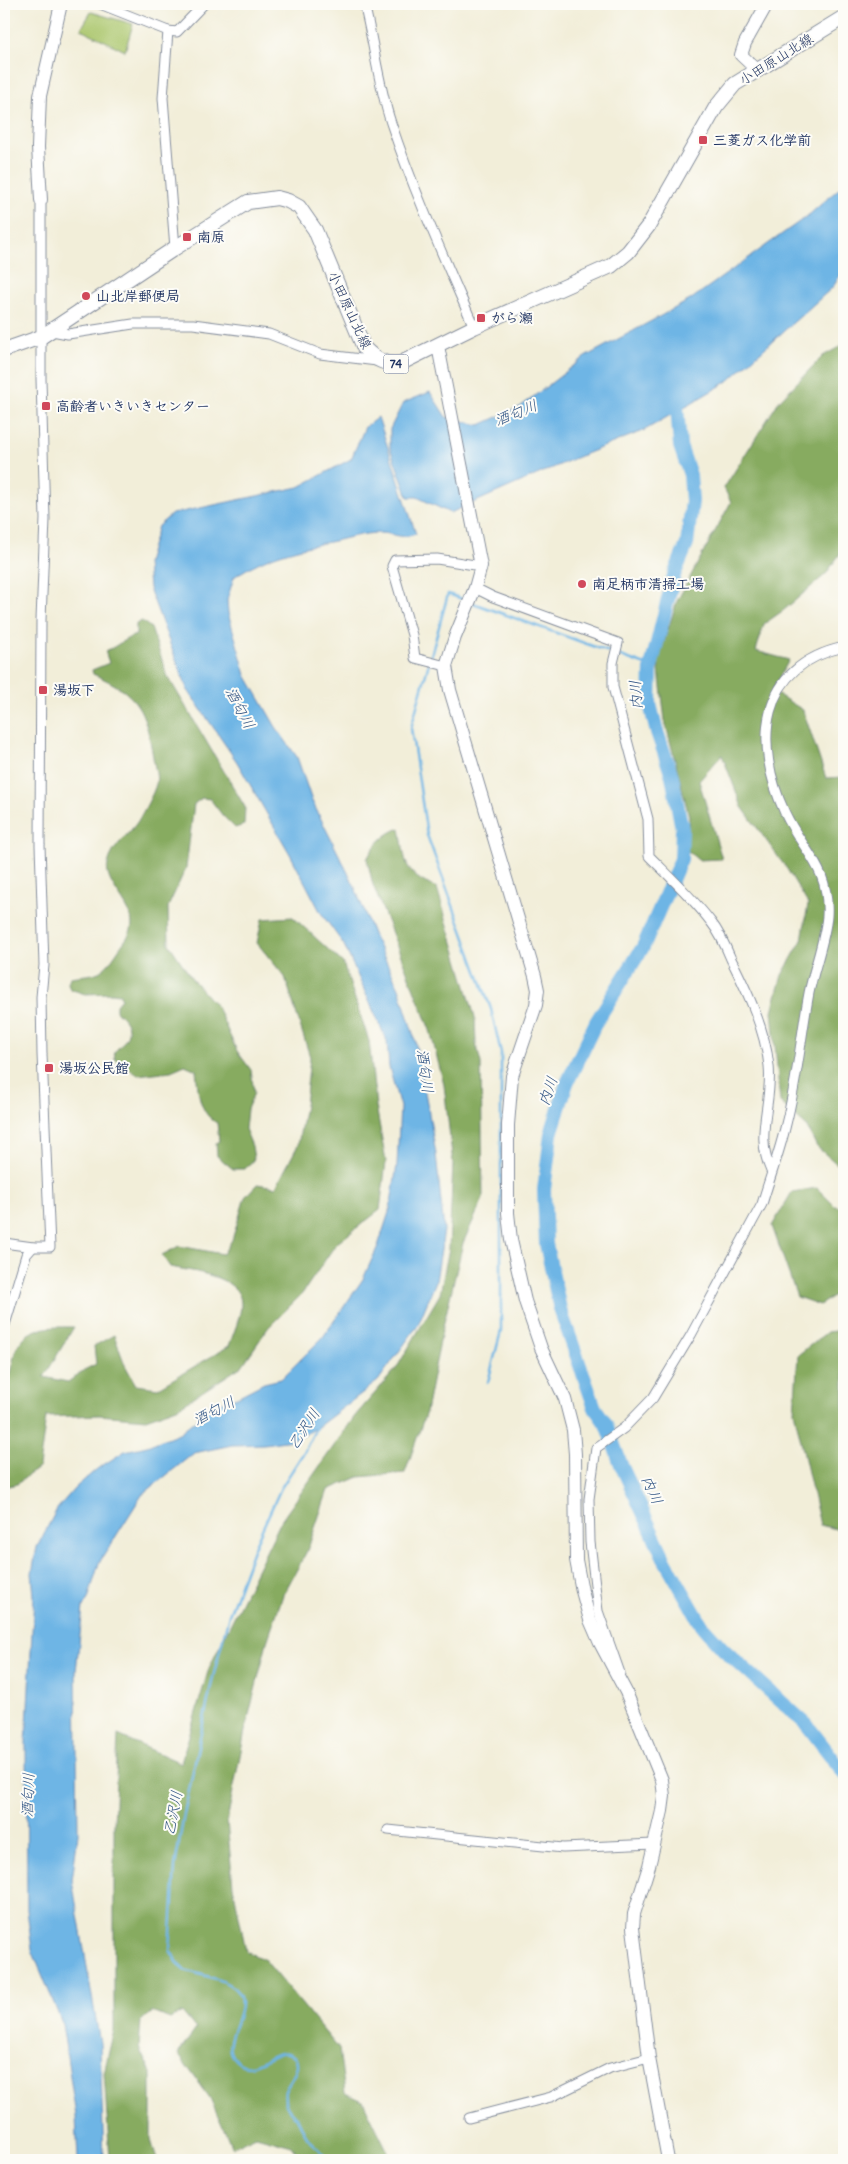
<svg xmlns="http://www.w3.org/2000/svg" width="848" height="2164" font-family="Delius,'Klee One',sans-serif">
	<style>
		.green { fill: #aac66c; stroke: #627a65 }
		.forest { fill: #87ab60; stroke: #516d5f }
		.water { fill: #6eb5e5; stroke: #4472a2 }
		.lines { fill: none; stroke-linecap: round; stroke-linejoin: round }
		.stream { stroke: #6eb5e5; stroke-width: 2.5 }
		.river { stroke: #6eb5e5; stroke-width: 14 }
		.street-casing { stroke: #868e9c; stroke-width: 11 }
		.secondary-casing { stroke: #868e9c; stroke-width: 14 }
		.primary-casing { stroke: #868e9c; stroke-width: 16 }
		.street { stroke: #fff; stroke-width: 9 }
		.secondary { stroke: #fff; stroke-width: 12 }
		.primary { stroke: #fff; stroke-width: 14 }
		.poi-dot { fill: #d1495b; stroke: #fdfcf7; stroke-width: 2 }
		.labels { text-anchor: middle; stroke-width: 4; stroke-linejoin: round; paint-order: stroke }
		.shield { fill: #fdfcf7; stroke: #5f6c8c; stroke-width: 1 }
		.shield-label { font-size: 12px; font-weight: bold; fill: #1b2f5e }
		.street-label { font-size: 14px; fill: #1b2f5e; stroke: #fdfcf7 }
		.poi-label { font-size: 14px; font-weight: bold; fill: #1b2f5e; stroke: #fdfcf7; text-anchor: start }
		.water-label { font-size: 15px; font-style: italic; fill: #345786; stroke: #fdfcf7 }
	</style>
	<rect width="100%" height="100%" fill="#fdfcf7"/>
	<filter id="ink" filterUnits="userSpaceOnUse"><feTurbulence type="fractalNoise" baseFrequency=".02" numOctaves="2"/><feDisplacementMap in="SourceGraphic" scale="10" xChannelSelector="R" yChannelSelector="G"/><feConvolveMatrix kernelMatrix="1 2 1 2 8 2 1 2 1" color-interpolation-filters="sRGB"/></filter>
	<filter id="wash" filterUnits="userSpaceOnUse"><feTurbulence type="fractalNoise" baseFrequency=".0096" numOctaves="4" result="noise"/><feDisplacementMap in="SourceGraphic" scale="20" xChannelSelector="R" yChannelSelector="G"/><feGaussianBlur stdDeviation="1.12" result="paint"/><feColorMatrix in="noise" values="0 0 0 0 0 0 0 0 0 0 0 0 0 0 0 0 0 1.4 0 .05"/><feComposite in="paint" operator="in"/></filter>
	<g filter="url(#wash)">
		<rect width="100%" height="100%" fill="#f2eed9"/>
		<polygon class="green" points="91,12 133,24 125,51 81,29"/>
		<g class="forest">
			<polygon points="844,339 844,548 826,574 784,610 764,624 756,651 789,660 772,691 803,710 826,778 844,777 844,1170 817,1147 806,1126 780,1102 772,1011 782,975 802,940 808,904 787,869 742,807 722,755 699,781 722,859 698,860 686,849 689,816 665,721 658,661 677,601 731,502 724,488 779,401 823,356 841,346"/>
			<path d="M142,621L151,628L167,675L245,807L244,825L235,828L223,816L210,799L202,798L194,804L186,868L168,907L169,944L193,980L217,1007L237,1051L251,1070L254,1093L247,1109L245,1129L252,1146L254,1159L245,1169H233L217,1156L216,1143L219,1141L217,1123C198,1113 198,1088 196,1070L185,1065L171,1071L138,1075L115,1059L114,1052C130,1037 135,1027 116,1011V1005L121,999L120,994L112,993L85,994L70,989L68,983L70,977C101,973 101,976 119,949C123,943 129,936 131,930C138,908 102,885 108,864C112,846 128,836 138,821C143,812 154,793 156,784C158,776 154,765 153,757C145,709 139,694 93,674L92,670L109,663L105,651C117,647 123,639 136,635V624Z"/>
			<path d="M400,828C406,862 402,874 437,888L475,1017L476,1044L481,1063L483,1199L463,1243L442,1331L426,1412L405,1473L359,1477L328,1490L307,1551L283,1595L267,1642L245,1731L227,1821L233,1886L246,1951L265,1960L339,2049L345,2093L363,2101L392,2160H302L292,2146L256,2136L232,2147L210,2098L178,2054L196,2029L182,2012L170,2019L153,2012L141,2020L139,2048L151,2073V2140L157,2160H110L104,2073L114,2030V1825L118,1735L181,1763L209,1668L281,1521L355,1416L396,1369L440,1294L449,1248L453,1164L444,1085L430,1030L373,885L367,859C375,844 384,834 400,828Z"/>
			<path d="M293,917L343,963L369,1041L376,1106L386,1162L380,1210L336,1244L302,1294L268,1328L242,1366L177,1408L146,1419L99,1415L46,1417L39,1467L17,1484L4,1487V1386C10,1378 11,1367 14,1357C22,1325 47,1327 74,1327L44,1377L68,1382L84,1370L96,1364L94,1346L114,1335L125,1365L136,1385L158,1388L229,1346C233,1334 241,1317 241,1304C242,1276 190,1271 170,1267L162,1255L179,1246L223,1254L232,1240L245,1197L257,1184L276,1187L298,1145L305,1105L310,1057L285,977L257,943L262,919Z"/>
			<polygon points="817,1188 835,1206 844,1208 844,1288 820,1305 797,1297 772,1226 792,1192"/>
			<polygon points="844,1330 844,1531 820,1525 794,1411 798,1355 827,1332"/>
		</g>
		<g class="water">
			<polygon points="844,184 844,269 833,287 727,382 645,430 573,459 450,513 417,497 408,497 390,448 390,429 403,403 430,392 446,417 480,425 520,407 585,357 690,300 810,214"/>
			<path d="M378,417L416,534C398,540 395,533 379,533C364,533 347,538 334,541C295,549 268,554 234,577L227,600L228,613L246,675L276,727L297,757L312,801L354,885L373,934L399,988L415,1040L428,1108L436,1154L444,1230L436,1281L418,1325L378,1381L315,1429L292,1440L264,1444L232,1445L194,1453L142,1495L99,1563L88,1599L83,1607L76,1671L78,1834L72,1880L100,2043L104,2160H78L76,2116L62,2023L32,1950L27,1910L26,1743L34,1596L32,1573L37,1547L57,1509L75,1488L97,1469L125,1451L147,1446L179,1433L216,1404L237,1397L264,1383L281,1379L323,1337L363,1279L378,1246L390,1209L397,1165L400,1107L389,1067L387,1041L344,945L321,913L290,854L237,762L187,689L149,588L147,563L158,526L172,514L299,487L351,459L365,427Z"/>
		</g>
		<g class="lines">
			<g class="stream">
				<polyline points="465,600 448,594 411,728 427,835 491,1009 501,1053 501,1331 488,1382"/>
				<polyline points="473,603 651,667"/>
				<path d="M316,1428L304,1452L281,1488L254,1547L229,1615L212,1681L184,1814L175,1866L170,1950L179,1965L184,1970C198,1974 215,1977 228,1984C261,2002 219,2036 232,2056C251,2083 273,2045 290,2054C307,2062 289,2081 285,2090C284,2093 285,2098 285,2101C286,2108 294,2114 298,2120C301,2125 303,2132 307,2137C313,2145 323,2149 325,2160"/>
			</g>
			<polyline class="river" points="676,392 680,446 690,475 692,501 687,544 674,575 651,667 650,704 656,729 672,776 682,829 681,859 643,947 596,1022 567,1083 551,1134 544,1190 546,1244 560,1309 595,1408 606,1424 622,1467 666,1562 703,1627 723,1649 807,1725 844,1773"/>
		</g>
	</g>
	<g filter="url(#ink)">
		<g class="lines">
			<g class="street-casing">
				<g id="street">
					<polyline points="100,4 168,31 177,32 204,4"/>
					<path d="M364,4C374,43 378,84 391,123C414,192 445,260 474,327"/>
					<polyline points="168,31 163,98 175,248"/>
					<polyline points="52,331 68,334 133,324 193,324 269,334 320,354 377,361"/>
					<path d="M475,588L493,597L618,643L613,663V687L648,819L649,856C670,877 693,898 711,922C720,933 726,947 731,959C748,993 765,1029 769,1066C773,1104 754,1134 771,1171"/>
					<polyline points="446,666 415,658 412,635 392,566 395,560 437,559 481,566"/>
					<polyline points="4,1243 33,1247 50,1247 42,1054 41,997 44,965 40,845 41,620 45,519 41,379 41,200"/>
					<polyline points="4,1328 26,1255 33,1247"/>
					<path d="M620,1673L598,1611L590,1542L589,1499L596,1448L624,1428L653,1398L691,1335L762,1204C770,1177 780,1151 786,1124C797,1082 801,1036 809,993C814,968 825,940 827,916C830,867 803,852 785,813C753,744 758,666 844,647"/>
					<polyline points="388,1830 563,1848 654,1844"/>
					<polyline points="469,2118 551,2097 610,2068 649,2058"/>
				</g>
			</g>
			<g class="secondary-casing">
				<g id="secondary">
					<polyline points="756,69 741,55 745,43 767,4"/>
					<polyline points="41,200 38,147 40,96 61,4"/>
					<polyline points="438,346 481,566 475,588 455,637 446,666 450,690 535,976 538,990 536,1005 512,1076 508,1125 508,1213 511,1240 525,1301 541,1348 565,1399 573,1430 575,1454 576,1560 582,1591 590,1620 600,1643 626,1692 662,1780 664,1796 662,1811 649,1866 634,1914 633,1928 649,2058 668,2160"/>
				</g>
			</g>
			<g class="primary-casing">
				<path id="primary" d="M4,350L41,337L175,248L248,202L277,198L288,201L299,207L315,230L364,348C376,360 384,365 401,363L474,327L611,266L628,252L649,225L716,107L735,84L844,17"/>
			</g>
			<use href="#street" class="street"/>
			<use href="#secondary" class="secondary"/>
			<use href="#primary" class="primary"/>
		</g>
	</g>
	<g class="poi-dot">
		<rect x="698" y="135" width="10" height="10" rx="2.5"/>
		<rect x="182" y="232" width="10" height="10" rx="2.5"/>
		<circle cx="86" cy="296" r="5"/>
		<rect x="476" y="313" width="10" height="10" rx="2.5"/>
		<rect x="41" y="401" width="10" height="10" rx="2.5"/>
		<circle cx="582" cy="584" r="5"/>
		<rect x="38" y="685" width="10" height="10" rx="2.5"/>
		<rect x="44" y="1063" width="10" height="10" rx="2.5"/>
	</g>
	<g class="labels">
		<rect class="shield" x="383.5" y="354.5" width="25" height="19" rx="4"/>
		<g class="shield-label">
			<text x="396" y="368">74</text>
		</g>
		<g class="street-label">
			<text transform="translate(776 59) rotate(-32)" y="5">小田原山北線</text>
			<text transform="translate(350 310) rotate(65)" y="5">小田原山北線</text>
		</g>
		<g class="poi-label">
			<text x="713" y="145">三菱ガス化学前</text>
			<text x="197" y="242">南原</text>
			<text x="96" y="301">山北岸郵便局</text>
			<text x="491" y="323">がら瀬</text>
			<text x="56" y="411">高齢者いきいきセンター</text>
			<text x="592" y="589">南足柄市清掃工場</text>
			<text x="53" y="695">湯坂下</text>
			<text x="59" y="1073">湯坂公民館</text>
		</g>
		<g class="water-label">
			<text transform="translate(516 413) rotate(-22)" y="5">酒匂川</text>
			<text transform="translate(636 695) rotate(-94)" y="5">内川</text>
			<text transform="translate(240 708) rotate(62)" y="5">酒匂川</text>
			<text transform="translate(425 1071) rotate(82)" y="5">酒匂川</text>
			<text transform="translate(548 1091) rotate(-71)" y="5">内川</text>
			<text transform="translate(214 1411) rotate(-27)" y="5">酒匂川</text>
			<text transform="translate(304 1429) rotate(-57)" y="5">乙沢川</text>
			<text transform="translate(652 1490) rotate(66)" y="5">内川</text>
			<text transform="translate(28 1795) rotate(-88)" y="5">酒匂川</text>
			<text transform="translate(173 1813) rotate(-79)" y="5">乙沢川</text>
		</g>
	</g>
	<rect width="848" height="2164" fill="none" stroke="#fdfcf7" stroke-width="20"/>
</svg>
